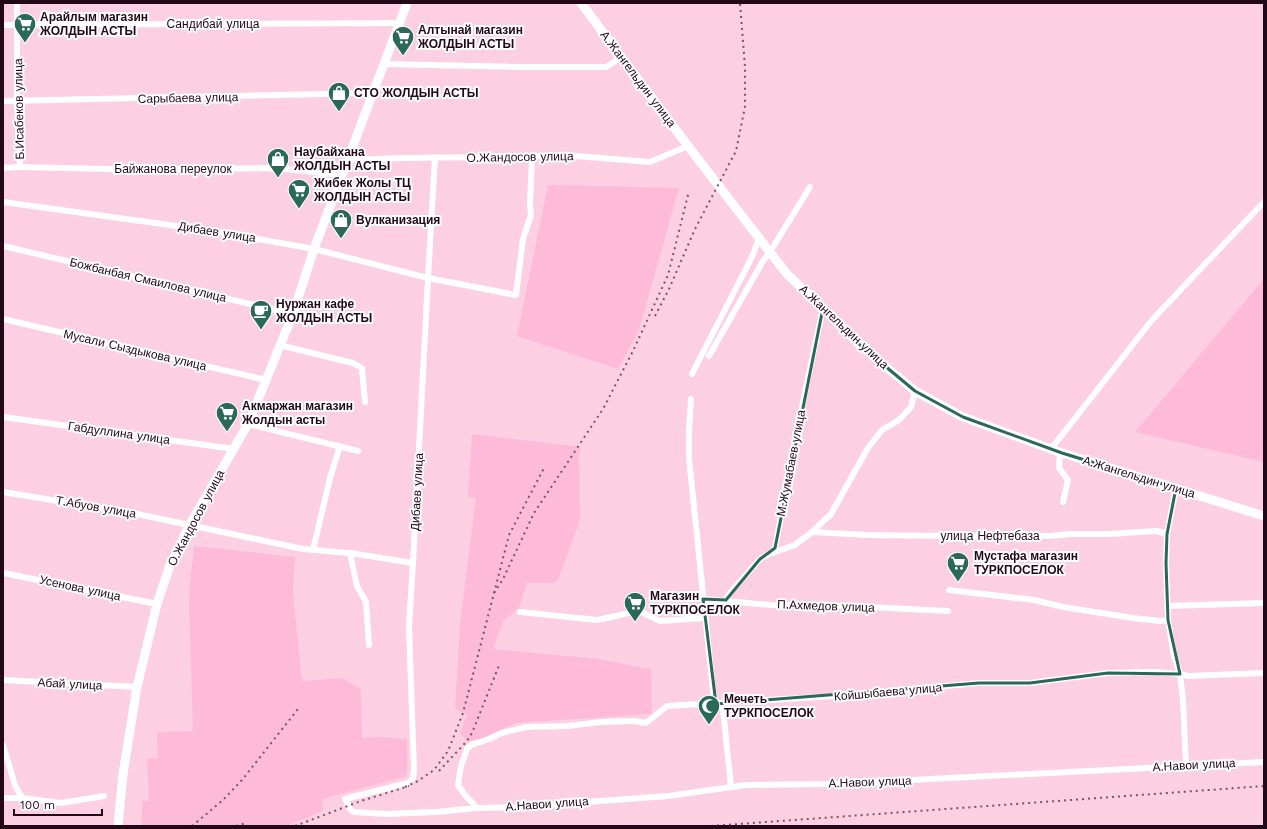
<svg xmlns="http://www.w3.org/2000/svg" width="1267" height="829" font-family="'Work Sans',sans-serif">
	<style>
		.built { fill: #fdbbd8 }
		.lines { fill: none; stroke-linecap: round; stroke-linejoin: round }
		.street { stroke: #fff; stroke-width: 6 }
		.secondary { stroke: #fff; stroke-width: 9 }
		.rail { stroke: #775565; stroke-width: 2; stroke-dasharray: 2 4; stroke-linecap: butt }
		.marked { fill: none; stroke: #2a6957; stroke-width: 3; stroke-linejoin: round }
		.labels { text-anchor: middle; stroke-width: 4; stroke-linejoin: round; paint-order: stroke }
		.poi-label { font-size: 12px; font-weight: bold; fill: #230917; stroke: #fff; text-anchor: start }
		.street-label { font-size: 12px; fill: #230917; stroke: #fff }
	</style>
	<rect width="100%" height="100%" fill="#fdcfe2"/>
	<g class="built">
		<polygon points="548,185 679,188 639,330 618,369 517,336"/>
		<polygon points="1264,279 1264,462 1135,432 1147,418"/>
		<polygon points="472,434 581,447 579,455 580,520 558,580 553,583 527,583 519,608 503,621 493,649 599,659 644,668 651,668 652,714 515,723 481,739 467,741 460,733 467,715 455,708 460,624 476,498 468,497"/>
		<polygon points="194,546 295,557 293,594 302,681 343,678 361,690 362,738 377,737 407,739 407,776 322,799 323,811 286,826 142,826 142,801 149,801 147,759 158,758 157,732 193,731 189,595"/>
	</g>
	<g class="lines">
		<g class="street">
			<polyline points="17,3 17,101 20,167"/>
			<polyline points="3,25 399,23"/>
			<polyline points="384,64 518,67 606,67 622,57"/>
			<polyline points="3,101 374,93"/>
			<polyline points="435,157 428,278 413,563 409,626 414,770 413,778 408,783 345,799 350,809 354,812 386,814 436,812 477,808 519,807 668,796 746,785 835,784 1264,762"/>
			<polyline points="349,160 402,158 576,156 650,162 688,146"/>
			<polyline points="3,168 20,167 148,170 275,168 342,175"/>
			<polyline points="3,202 213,231 314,249 428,278 516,295 523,239 531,215 530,204 532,157"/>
			<polyline points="3,246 293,314"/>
			<polyline points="3,319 266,380"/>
			<polyline points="279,345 353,363 362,368 365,402"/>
			<polyline points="709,356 763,261 770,252 810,187"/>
			<polyline points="692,374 751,259 759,239"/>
			<polyline points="691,399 689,431 689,458 713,691 716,704 723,709 731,787"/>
			<polyline points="3,417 234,449"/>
			<polyline points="248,424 358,451"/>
			<polyline points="1051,449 1152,320 1264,202"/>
			<polyline points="1060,453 1059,468 1068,480 1063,502"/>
			<polyline points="1176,488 1167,534 1166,563 1168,620 1174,656 1180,674 1183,699 1186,766"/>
			<polyline points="3,492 137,514 303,549 350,553 413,563"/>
			<polyline points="812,532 868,535 951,536 1050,536 1071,534 1109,534 1156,531 1167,534"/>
			<polyline points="313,550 330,478 340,446"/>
			<polyline points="350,553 357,586 366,602 369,645"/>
			<polyline points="772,553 795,545 812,532 831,514 868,448 882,430 899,420 911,407 915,391"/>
			<polyline points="3,573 157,604"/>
			<polyline points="949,590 1034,600 1063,607 1133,618 1160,621 1168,620"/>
			<polyline points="703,599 770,605 848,606 948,611"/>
			<polyline points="726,600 729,594 760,559 771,553 775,548 805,392 823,308"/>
			<polyline points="1168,606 1264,603"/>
			<polyline points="520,612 597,620 639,611 660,621 705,618"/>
			<polyline points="3,680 137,687"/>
			<polyline points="3,745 15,785 22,798"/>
			<polyline points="3,798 22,798 61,803 104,796"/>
			<polyline points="477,808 465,795 458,785 461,766 467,749 471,745 489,739 502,733 526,727 568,726 601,722 634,721 646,723 667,706 836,696 979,683 1030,683 1108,673 1156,672 1180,674 1188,676 1264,673"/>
		</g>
		<g class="secondary">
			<polyline points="581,3 688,146 786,273 823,308 861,346 915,391 963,417 1062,453 1264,516"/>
			<polyline points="118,826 123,774 137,687 157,604 170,565 189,526 248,424 293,314 314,249 407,3"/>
		</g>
		<g class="rail">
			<polyline points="655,316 669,289 695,229 736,151 745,107 745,67 740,3"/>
			<polyline points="494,593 503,579 534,513 603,409 633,351 668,275 689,191"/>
			<polyline points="439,771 467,741 472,733 500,663"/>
			<polyline points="405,787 418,781 434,770 448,751 463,713 509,535 544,468"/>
			<polyline points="192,826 223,800 242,780 298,709"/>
			<polyline points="236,826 246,823"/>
			<polyline points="295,826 361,801 409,786"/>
			<polyline points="711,826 1264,786"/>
		</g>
	</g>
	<path class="marked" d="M823,308L861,346L915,391L963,417L1062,453L1176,488L1167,534L1166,563L1168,620L1180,674L1108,673L1030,683H979L716,704L703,599L726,600L760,559L775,548Z"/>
	<defs>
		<g id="supermarket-pin" transform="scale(1.15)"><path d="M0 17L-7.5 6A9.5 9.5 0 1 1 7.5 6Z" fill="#2a6957" stroke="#fff"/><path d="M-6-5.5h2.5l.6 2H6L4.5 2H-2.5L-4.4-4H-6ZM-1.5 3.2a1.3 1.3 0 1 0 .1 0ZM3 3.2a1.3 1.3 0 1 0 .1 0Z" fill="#fff"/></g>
		<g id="shop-pin" transform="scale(1.15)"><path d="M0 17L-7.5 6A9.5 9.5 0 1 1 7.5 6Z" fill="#2a6957" stroke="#fff"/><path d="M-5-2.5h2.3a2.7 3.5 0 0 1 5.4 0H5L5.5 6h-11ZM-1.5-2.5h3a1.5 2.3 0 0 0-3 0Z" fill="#fff"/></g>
		<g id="cafe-pin" transform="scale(1.15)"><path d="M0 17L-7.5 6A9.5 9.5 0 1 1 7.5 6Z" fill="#2a6957" stroke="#fff"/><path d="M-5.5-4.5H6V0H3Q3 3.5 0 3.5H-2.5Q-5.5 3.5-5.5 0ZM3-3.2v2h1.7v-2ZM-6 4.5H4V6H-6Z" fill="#fff"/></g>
		<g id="mosque-pin" transform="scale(1.15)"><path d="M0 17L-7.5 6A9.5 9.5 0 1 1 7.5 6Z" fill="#2a6957" stroke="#fff"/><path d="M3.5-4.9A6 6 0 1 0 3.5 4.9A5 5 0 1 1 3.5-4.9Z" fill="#fff"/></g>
	</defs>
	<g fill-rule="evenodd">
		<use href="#supermarket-pin" x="25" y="24"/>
		<use href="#supermarket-pin" x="403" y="37"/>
		<use href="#shop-pin" x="339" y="93"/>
		<use href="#shop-pin" x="278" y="159"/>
		<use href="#supermarket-pin" x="299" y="190"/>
		<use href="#shop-pin" x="341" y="220"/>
		<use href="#cafe-pin" x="261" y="311"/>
		<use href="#supermarket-pin" x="227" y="413"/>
		<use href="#supermarket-pin" x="958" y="563"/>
		<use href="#supermarket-pin" x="635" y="603"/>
		<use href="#mosque-pin" x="709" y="706"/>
	</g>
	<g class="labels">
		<g class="poi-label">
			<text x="40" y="21">Арайлым магазин<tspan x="40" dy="14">ЖОЛДЫН АСТЫ</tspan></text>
			<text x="418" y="34">Алтынай магазин<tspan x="418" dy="14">ЖОЛДЫН АСТЫ</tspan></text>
			<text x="354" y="97">СТО ЖОЛДЫН АСТЫ</text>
			<text x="294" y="156">Наубайхана<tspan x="294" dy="14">ЖОЛДЫН АСТЫ</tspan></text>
			<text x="314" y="187">Жибек Жолы ТЦ<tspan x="314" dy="14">ЖОЛДЫН АСТЫ</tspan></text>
			<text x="356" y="224">Вулканизация</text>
			<text x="276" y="308">Нуржан кафе<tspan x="276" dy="14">ЖОЛДЫН АСТЫ</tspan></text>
			<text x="242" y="410">Акмаржан магазин<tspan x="242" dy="14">Жолдын асты</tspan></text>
			<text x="974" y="560">Мустафа магазин<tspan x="974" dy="14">ТУРКПОСЕЛОК</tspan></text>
			<text x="650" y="600">Магазин<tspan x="650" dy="14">ТУРКПОСЕЛОК</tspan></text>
			<text x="724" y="703">Мечеть<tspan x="724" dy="14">ТУРКПОСЕЛОК</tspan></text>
		</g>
		<g class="street-label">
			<text x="213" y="28">Сандибай улица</text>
			<text transform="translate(638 79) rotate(53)" y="4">А.Жангельдин улица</text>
			<text transform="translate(188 98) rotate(-1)" y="4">Сарыбаева улица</text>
			<text transform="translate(19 109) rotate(-91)" y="4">Б.Исабеков улица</text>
			<text transform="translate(520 157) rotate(-1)" y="4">О.Жандосов улица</text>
			<text x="173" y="173">Байжанова переулок</text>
			<text transform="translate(217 232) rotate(9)" y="4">Дибаев улица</text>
			<text transform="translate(148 280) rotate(13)" y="4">Божбанбая Смаилова улица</text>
			<text transform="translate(844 327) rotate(43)" y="4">А.Жангельдин улица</text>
			<text transform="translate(135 350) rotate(13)" y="4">Мусали Сыздыкова улица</text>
			<text transform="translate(119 433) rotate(8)" y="4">Габдуллина улица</text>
			<text transform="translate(791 463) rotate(-79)" y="4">М.Жумабаев улица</text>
			<text transform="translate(1139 477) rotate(17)" y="4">А.Жангельдин улица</text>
			<text transform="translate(417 492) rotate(-87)" y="4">Дибаев улица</text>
			<text transform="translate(96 507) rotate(10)" y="4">Т.Абуов улица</text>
			<text transform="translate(196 518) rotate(-62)" y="4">О.Жандосов улица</text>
			<text x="990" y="540">улица Нефтебаза</text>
			<text transform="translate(80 588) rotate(12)" y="4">Усенова улица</text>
			<text transform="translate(826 606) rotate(2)" y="4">П.Ахмедов улица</text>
			<text transform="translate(70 684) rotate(3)" y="4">Абай улица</text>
			<text transform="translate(888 692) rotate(-5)" y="4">Койшыбаева улица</text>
			<text transform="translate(1194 765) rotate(-3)" y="4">А.Навои улица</text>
			<text transform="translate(870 782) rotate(-2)" y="4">А.Навои улица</text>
			<text transform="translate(547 804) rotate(-4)" y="4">А.Навои улица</text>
		</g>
	</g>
	<rect width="1267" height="829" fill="none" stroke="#230917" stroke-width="8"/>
	<path d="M14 809v6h88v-6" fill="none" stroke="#230917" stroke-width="2"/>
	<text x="20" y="809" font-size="12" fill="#230917" stroke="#ffffff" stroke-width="3" paint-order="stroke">100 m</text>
</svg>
